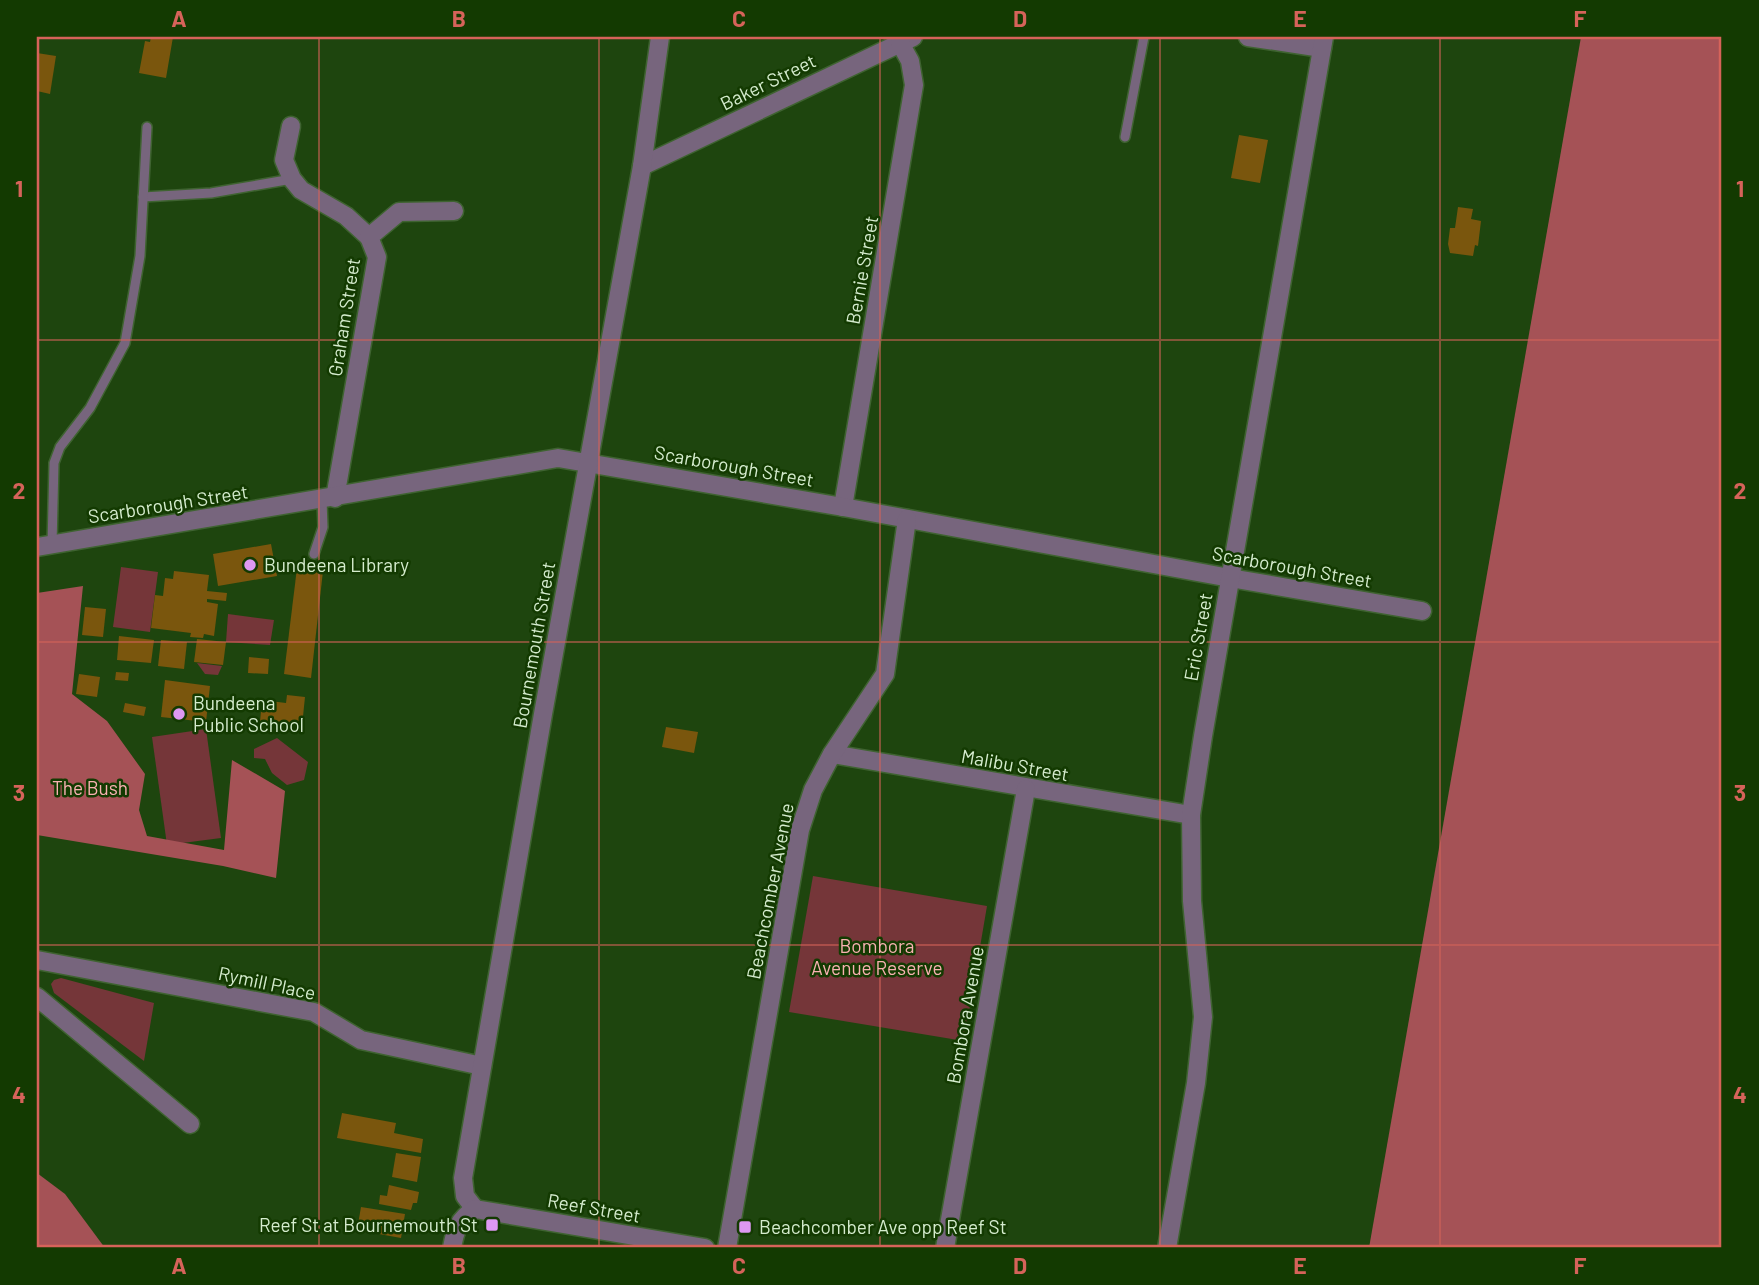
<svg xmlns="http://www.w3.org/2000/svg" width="1759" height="1285" font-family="Barlow,sans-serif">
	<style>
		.green { fill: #753639 }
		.forest { fill: #a55256 }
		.building { fill: #7a560d }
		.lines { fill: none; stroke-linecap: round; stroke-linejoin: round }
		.lane-casing { stroke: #3f6331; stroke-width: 12 }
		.street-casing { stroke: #3f6331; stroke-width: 21 }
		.lane { stroke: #77657d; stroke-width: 9 }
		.street { stroke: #77657d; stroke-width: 18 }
		.grid { fill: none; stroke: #d6635a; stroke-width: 2; stroke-opacity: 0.55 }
		.poi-dot { fill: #de98f2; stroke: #133a01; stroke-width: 2.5 }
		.labels { text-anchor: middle; stroke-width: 5; stroke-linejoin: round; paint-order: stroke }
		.street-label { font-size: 19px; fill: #d5ecce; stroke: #133a01 }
		.poi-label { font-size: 19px; fill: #d5ecce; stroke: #133a01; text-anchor: start }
		.park-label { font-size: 19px; fill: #f9b1b2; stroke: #133a01 }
		.neatline { fill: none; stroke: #d6635a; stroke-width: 2.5 }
		.grid-label { font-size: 23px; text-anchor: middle; font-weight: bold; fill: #d6635a }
	</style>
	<rect width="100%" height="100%" fill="#1e450e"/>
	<g class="green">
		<polygon points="121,567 158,572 150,632 113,627"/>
		<polygon points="228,614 274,620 270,645 226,642"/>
		<polygon points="197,663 222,666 218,675 205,674"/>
		<polygon points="206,729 221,838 167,845 152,737"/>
		<polygon points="277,738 308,762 304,780 287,785 272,773 265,759 254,758 254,749"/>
		<polygon points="813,876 987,906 964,1041 789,1012"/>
		<polygon points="61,978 154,1003 144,1061 54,993 51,984 54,980"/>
	</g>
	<g class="forest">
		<polygon points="1581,37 1722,37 1722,1248 1369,1248"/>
		<polygon points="83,586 72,694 107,721 145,774 139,810 147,836 224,850 232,760 285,791 276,878 223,866 37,835 37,593"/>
		<polygon points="37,1173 65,1194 105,1248 37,1248"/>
	</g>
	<g class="building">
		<polygon points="151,37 173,37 166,78 139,73 145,41 150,42"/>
		<polygon points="37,53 56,56 50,94 37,91"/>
		<polygon points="1239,135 1268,140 1260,183 1231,178"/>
		<polygon points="1458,207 1473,209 1471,219 1481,221 1478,246 1475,245 1473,256 1450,253 1448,244 1450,228 1455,228"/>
		<polygon points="271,544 277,576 218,586 213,554"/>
		<polygon points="297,568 323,571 311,678 284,674"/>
		<polygon points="174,571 209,575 207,591 227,593 226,601 207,599 207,602 218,604 214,636 204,634 203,638 190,637 191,633 151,628 155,595 163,596 165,578 173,579"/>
		<polygon points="85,607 106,609 103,637 82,635"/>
		<polygon points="119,636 154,640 151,663 117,660"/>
		<polygon points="197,639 226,642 223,665 194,662"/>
		<polygon points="161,640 187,642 184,669 158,666"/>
		<polygon points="249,657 269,659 268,674 248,673"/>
		<polygon points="116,672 129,673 128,681 115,680"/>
		<polygon points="79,674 100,677 97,697 76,694"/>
		<polygon points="165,680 210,686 206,722 161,717"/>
		<polygon points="287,695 305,697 302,726 260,722 262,700 286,703"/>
		<polygon points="125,703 146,707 144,716 123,712"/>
		<polygon points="666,727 698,732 694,753 662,747"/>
		<polygon points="342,1113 396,1123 394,1133 423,1139 421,1153 337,1138"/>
		<polygon points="396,1153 421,1157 417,1182 392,1177"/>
		<polygon points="389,1185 419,1192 417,1203 413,1203 411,1210 379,1204 380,1195 387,1196"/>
		<polygon points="361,1207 405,1214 401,1238 357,1230"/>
	</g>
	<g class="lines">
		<g class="lane-casing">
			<g id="lane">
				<polyline points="1125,137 1144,37"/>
				<polyline points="143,197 211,193 292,179"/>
				<polyline points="52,545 54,463 60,447 90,408 125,343 140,256 147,127"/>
				<polyline points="314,554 323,527 322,500"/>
			</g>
		</g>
		<g class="street-casing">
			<g id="street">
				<polyline points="1248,37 1322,48"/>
				<polyline points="291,126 284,160 292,179 301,190 346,216 369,237"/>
				<polyline points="642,166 913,37"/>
				<polyline points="335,498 377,257 369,237 399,212 454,211"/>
				<polyline points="843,507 914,85 910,61 900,43"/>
				<polyline points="37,547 558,458 843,507 1230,578 1422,611"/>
				<polyline points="832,754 1191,815"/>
				<polyline points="37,960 314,1012 361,1040 482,1066"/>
				<polyline points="37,997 190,1124"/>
				<polyline points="475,1209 465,1196 463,1178 543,714 642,166 660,37"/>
				<polyline points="475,1209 705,1248"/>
				<path d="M452,1248C455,1230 459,1219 475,1209"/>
				<polyline points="727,1248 800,830 813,790 832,754 885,674 907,519"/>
				<polyline points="945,1248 1026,789"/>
				<polyline points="1167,1248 1196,1083 1203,1017 1192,901 1191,815 1203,736 1324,37"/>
			</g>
		</g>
		<use href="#lane" class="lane"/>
		<use href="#street" class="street"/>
	</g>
	<path class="grid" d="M319,37V1248M599,37V1248M880,37V1248M1160,37V1248M1440,37V1248M37,340H1722M37,642H1722M37,945H1722"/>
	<g class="poi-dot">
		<circle cx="250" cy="565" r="7"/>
		<circle cx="179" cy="714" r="7"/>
		<rect x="485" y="1218" width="14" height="14" rx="3.5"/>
		<rect x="738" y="1220" width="14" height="14" rx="3.5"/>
	</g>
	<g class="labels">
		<g class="street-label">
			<text transform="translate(768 82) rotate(-26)" y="7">Baker Street</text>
			<text transform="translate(862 270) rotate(-80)" y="7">Bernie Street</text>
			<text transform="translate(344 317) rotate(-81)" y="7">Graham Street</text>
			<text transform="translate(734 466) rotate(10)" y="7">Scarborough Street</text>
			<text transform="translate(168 504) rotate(-9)" y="7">Scarborough Street</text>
			<text transform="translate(1292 567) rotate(10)" y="7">Scarborough Street</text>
			<text transform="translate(1198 637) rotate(-80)" y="7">Eric Street</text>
			<text transform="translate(534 645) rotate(-80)" y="7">Bournemouth Street</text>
			<text transform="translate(1015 765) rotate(10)" y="7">Malibu Street</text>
			<text transform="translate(770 891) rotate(-79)" y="7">Beachcomber Avenue</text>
			<text transform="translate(267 983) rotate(12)" y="7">Rymill Place</text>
			<text transform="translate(965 1015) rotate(-80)" y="7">Bombora Avenue</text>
			<text transform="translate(594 1208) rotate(10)" y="7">Reef Street</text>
		</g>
		<g class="poi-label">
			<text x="264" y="572">Bundeena Library</text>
			<text x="193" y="710">Bundeena<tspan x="193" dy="22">Public School</tspan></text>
			<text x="478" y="1232" text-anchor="end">Reef St at Bournemouth St</text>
			<text x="759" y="1234">Beachcomber Ave opp Reef St</text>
		</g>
		<g class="park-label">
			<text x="90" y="795">The Bush</text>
			<text x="877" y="953">Bombora<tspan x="877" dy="22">Avenue Reserve</tspan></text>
		</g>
	</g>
	<rect width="1759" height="1285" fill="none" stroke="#133a01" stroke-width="77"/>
	<rect x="38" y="38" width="1682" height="1208" class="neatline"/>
	<g class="grid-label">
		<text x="179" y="27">A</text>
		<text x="459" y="27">B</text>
		<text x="739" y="27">C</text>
		<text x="1020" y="27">D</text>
		<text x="1300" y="27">E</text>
		<text x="1580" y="27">F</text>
		<text x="19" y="197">1</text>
		<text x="1740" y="197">1</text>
		<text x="19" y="499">2</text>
		<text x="1740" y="499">2</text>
		<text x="19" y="801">3</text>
		<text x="1740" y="801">3</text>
		<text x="19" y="1103">4</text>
		<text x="1740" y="1103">4</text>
		<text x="179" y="1274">A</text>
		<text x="459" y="1274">B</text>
		<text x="739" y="1274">C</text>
		<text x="1020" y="1274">D</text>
		<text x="1300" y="1274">E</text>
		<text x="1580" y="1274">F</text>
	</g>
</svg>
